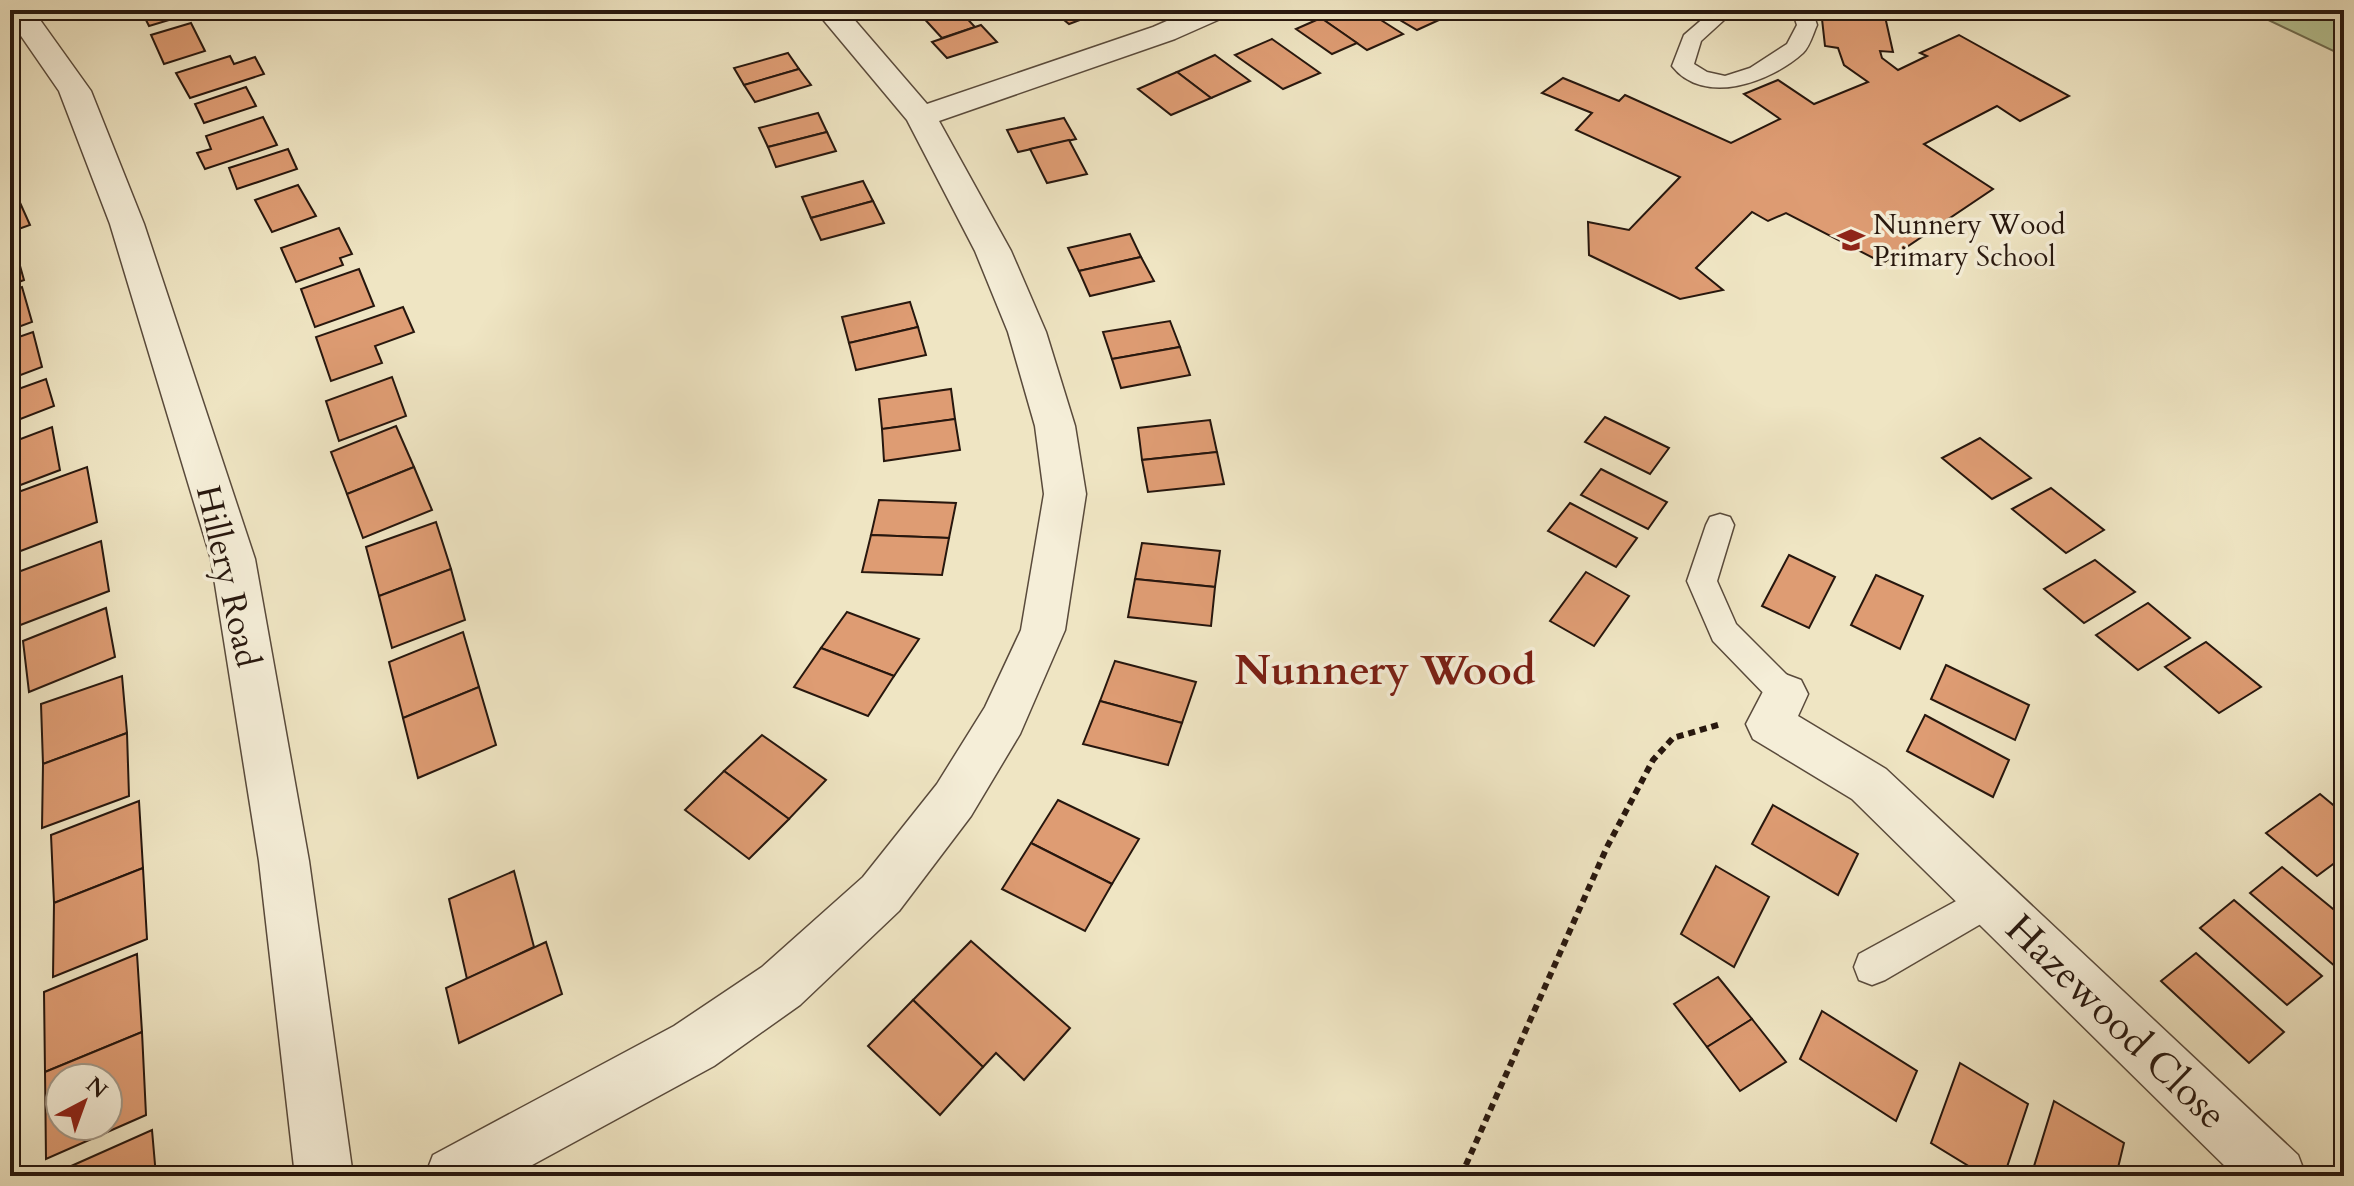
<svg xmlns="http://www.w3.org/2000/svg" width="2354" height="1186" font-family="Cardo,serif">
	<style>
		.green { fill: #b7c595; stroke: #6f6e52; stroke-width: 2 }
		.building { fill: #de9c73; stroke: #27170e; stroke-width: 2; fill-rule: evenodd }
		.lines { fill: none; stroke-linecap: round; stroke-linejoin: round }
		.lane-casing { stroke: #594a3b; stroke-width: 3 }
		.street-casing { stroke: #594a3b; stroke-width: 3 }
		.path { stroke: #27170e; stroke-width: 6; stroke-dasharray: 7 5; stroke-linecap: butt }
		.lane { fill: #f5eed8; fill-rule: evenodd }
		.street { fill: #f5eed8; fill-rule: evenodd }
		.labels { text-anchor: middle; stroke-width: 7; stroke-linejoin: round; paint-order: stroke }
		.far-poi-label { font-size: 28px; fill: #27170e; stroke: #f5eed8; text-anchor: start }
		.street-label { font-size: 34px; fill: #27170e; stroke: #f5eed8 }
		.near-street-label { font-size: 40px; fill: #27170e; stroke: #f5eed8 }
		.district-label { font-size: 42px; font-weight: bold; fill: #7a1f14; stroke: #f5eed8 }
	</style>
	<rect width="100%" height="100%" fill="#efe5c3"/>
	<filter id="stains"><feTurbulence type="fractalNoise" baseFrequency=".0025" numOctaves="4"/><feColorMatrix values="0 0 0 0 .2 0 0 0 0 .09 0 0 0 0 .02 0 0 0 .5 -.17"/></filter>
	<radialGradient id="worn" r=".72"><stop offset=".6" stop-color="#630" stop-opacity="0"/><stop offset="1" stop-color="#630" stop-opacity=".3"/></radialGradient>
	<polygon class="green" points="2232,10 2344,10 2344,56 2258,15"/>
	<g class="building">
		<polygon points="141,10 195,10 196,12 149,26"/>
		<polygon points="685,10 718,10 692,19"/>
		<polygon points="930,10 959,10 975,27 942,38 919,13"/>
		<polygon points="1052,10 1091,10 1096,14 1069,24"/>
		<polygon points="1341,10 1365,10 1403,34 1367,50 1321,18"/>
		<polygon points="1383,10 1446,10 1452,14 1417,30"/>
		<polygon points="1821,10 1884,12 1893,52 1880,51 1882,58 1898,70 1927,56 1920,53 1959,35 2069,96 2020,121 1997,106 1924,144 1993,189 1883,263 1786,213 1768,221 1752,212 1696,268 1723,290 1680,299 1589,255 1588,222 1629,230 1680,177 1576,130 1592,113 1542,93 1563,78 1619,101 1625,95 1731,143 1780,119 1744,94 1778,80 1814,104 1868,82 1844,65 1838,48 1825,46"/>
		<polygon points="1321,18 1357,43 1332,54 1296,29"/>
		<polygon points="191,23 205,51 164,64 151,35"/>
		<polygon points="981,25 997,42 947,58 932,42"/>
		<polygon points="1272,39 1320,73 1283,89 1235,55"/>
		<polygon points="788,53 799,69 744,85 734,68"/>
		<polygon points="1215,55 1250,81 1211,98 1177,72"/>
		<polygon points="230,56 234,64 255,57 264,74 190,98 176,73"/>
		<polygon points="799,69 811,85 755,102 744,85"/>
		<polygon points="1177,72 1211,98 1171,115 1138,89"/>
		<polygon points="246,87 256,106 204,123 195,104"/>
		<polygon points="818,113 827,132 768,147 759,128"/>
		<polygon points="263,117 277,145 205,169 197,153 211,149 206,136"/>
		<polygon points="1064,118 1076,139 1018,152 1007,130"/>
		<polygon points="827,132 836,151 776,167 768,147"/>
		<polygon points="1069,140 1087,174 1047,183 1030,149"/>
		<polygon points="288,149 297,169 237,189 229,168"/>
		<polygon points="863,181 873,201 811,218 802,197"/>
		<polygon points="298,185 316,216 272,232 255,200"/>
		<polygon points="17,196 30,225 10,232 10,199"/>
		<polygon points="873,201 884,223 821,240 811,218"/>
		<polygon points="339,228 352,254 340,258 343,265 296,282 281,248"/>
		<polygon points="1130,234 1141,257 1079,271 1068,248"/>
		<polygon points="15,248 24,280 10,285 10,249"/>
		<polygon points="1141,257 1154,281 1090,296 1079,271"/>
		<polygon points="359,269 374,306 315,327 301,289"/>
		<polygon points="22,287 32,322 10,330 10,291"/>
		<polygon points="910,302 918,327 849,343 842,317"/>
		<polygon points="403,307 414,332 375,346 382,363 331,381 316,337"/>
		<polygon points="1170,321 1180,347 1112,359 1103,332"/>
		<polygon points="918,327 926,355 856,370 849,343"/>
		<polygon points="33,332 42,367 10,379 10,340"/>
		<polygon points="1180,347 1190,375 1121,388 1112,359"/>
		<polygon points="392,377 406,416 339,441 326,401"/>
		<polygon points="46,379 54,406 10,423 10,392"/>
		<polygon points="951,389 955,419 882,429 879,399"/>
		<polygon points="1605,417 1669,448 1650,474 1585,442"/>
		<polygon points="955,419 960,450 884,461 882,429"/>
		<polygon points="1210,420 1217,452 1142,460 1138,428"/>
		<polygon points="396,426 414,467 347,494 331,452"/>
		<polygon points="52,427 60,470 10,489 10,443"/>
		<polygon points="1980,438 2031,478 1992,499 1942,458"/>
		<polygon points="1217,452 1224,484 1148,492 1142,460"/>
		<polygon points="87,467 97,522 10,555 10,495"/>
		<polygon points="414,467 432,510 363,538 347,494"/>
		<polygon points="1601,469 1667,502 1648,529 1581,495"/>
		<polygon points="2051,488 2104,530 2066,553 2012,509"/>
		<polygon points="879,500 956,503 949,538 871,535"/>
		<polygon points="1570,503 1637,538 1616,567 1548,531"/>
		<polygon points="436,522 451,569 379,596 366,547"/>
		<polygon points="871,535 949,538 942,575 862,572"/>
		<polygon points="101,541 109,591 10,629 10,575"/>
		<polygon points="1142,543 1220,551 1215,587 1135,579"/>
		<polygon points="1789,555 1835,577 1809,628 1762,606"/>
		<polygon points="2095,560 2135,592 2084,623 2044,589"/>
		<polygon points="451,569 465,620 392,648 379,596"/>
		<polygon points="1586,572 1629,596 1594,646 1550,621"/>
		<polygon points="1876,575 1923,596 1900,649 1851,625"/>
		<polygon points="1135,579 1215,587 1211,626 1128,617"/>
		<polygon points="2148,603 2190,638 2138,670 2096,635"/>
		<polygon points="106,608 115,657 29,692 23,641"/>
		<polygon points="847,612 919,639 894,676 821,648"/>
		<polygon points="463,632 479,687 403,718 389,662"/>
		<polygon points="2206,642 2261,687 2219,713 2165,667"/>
		<polygon points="821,648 894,676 868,716 794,687"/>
		<polygon points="1115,661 1196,682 1182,723 1100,701"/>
		<polygon points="1946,665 2029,705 2015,740 1931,699"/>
		<polygon points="122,676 127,733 43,764 41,704"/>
		<polygon points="479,687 496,745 418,778 403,718"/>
		<polygon points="1100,701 1182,723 1168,765 1083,744"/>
		<polygon points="1925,715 2009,760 1993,797 1907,751"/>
		<polygon points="127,733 129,796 42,828 43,764"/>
		<polygon points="762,735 826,780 789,819 724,771"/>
		<polygon points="724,771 789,819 749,859 685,810"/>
		<polygon points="2320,794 2344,814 2344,856 2317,876 2266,833"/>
		<polygon points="1058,800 1139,839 1112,884 1031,843"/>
		<polygon points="139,801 143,868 54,903 51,835"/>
		<polygon points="1773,805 1858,854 1838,895 1752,844"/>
		<polygon points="1031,843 1112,884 1085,931 1002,889"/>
		<polygon points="1716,866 1769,897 1734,967 1681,934"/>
		<polygon points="2282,867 2344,918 2344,962 2337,968 2250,893"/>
		<polygon points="143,868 147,939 53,977 54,903"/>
		<polygon points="514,871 534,947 467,979 449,899"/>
		<polygon points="2234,900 2322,976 2287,1005 2200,928"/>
		<polygon points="971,941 1070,1028 1024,1080 996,1053 983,1067 913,1000"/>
		<polygon points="546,942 562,994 459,1043 446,988"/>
		<polygon points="2196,953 2284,1032 2249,1063 2161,981"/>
		<polygon points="137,954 142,1032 45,1072 44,992"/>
		<polygon points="1718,977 1752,1019 1707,1047 1674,1004"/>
		<polygon points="913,1000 983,1067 940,1115 868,1046"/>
		<polygon points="1822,1011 1917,1071 1896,1121 1800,1059"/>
		<polygon points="1752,1019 1786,1062 1740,1091 1707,1047"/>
		<path d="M142,1032L146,1115L46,1159L45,1072ZM60,1078H108V1126H60Z"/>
		<polygon points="1960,1063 2028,1104 2004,1176 1985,1176 1931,1143"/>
		<polygon points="2054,1101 2124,1143 2116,1176 2031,1176"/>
		<polygon points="152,1130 156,1176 51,1176 51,1175"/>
	</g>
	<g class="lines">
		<g class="lane-casing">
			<g id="lane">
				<path d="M1713,10H1735L1701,41L1694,64L1707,72L1725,76L1750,68L1787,44L1797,25L1792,10H1812L1817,25C1813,34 1810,46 1803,53C1771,82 1704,107 1672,66L1684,35Z"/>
				<polygon points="1720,514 1730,517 1734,525 1717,581 1736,624 1796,684 1801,694 1796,704 1785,708 1774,704 1713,641 1687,581 1706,525 1710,517"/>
				<polygon points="1991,882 2003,887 2009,899 2003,911 1885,980 1872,985 1859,980 1854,967 1859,954"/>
			</g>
		</g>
		<g class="street-casing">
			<g id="street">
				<polygon points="10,10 33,10 91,91 144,224 255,559 309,861 353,1176 295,1176 259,861 211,559 110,224 59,91 10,20"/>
				<polygon points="815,10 846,10 927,104 1153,27 1192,10 1232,10 1227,16 1175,39 939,121 1011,251 1046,332 1075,426 1086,494 1065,630 1020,734 971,816 899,911 800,1005 714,1066 512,1176 425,1176 433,1155 674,1026 762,967 863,877 937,784 985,707 1021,630 1044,494 1035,426 1008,332 975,251 907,120"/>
				<polygon points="1785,674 1801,680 1808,694 1798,716 1886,769 2298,1155 2306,1176 2235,1176 1852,799 1753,739 1746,724 1769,680"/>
			</g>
		</g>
		<polyline class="path" points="1461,1176 1607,847 1653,760 1673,738 1721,724"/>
		<use href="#lane" class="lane"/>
		<use href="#street" class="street"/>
	</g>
	<defs>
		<g id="school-bare" transform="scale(2.16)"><path d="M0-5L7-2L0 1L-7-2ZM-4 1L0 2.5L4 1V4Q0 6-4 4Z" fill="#8f2418" stroke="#f5eed8" stroke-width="2.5" paint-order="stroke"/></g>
	</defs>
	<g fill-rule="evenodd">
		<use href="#school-bare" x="1851" y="240"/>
	</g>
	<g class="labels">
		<g class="far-poi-label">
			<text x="1873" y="234">Nunnery Wood<tspan x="1873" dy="32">Primary School</tspan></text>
		</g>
		<g class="street-label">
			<text transform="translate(229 576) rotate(77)" y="12">Hillery Road</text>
		</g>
		<g class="near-street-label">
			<text transform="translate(2117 1021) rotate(44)" y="14">Hazewood Close</text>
		</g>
		<g class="district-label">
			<text x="1385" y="684">Nunnery Wood</text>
		</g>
	</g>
	<rect width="2354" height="1186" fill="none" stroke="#efe5c3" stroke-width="40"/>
	<rect x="12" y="12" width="2330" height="1162" fill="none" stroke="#27170e" stroke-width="4"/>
	<rect x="20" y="20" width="2314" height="1146" fill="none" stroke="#27170e" stroke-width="2"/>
	<g transform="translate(84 1102) rotate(41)"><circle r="38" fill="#f5eed8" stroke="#a39887" stroke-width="2"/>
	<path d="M0-6L14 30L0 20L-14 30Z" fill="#8f2418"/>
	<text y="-12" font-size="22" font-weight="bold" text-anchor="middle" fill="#27170e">N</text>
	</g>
	<rect width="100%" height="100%" filter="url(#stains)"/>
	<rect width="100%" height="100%" fill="url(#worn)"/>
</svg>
